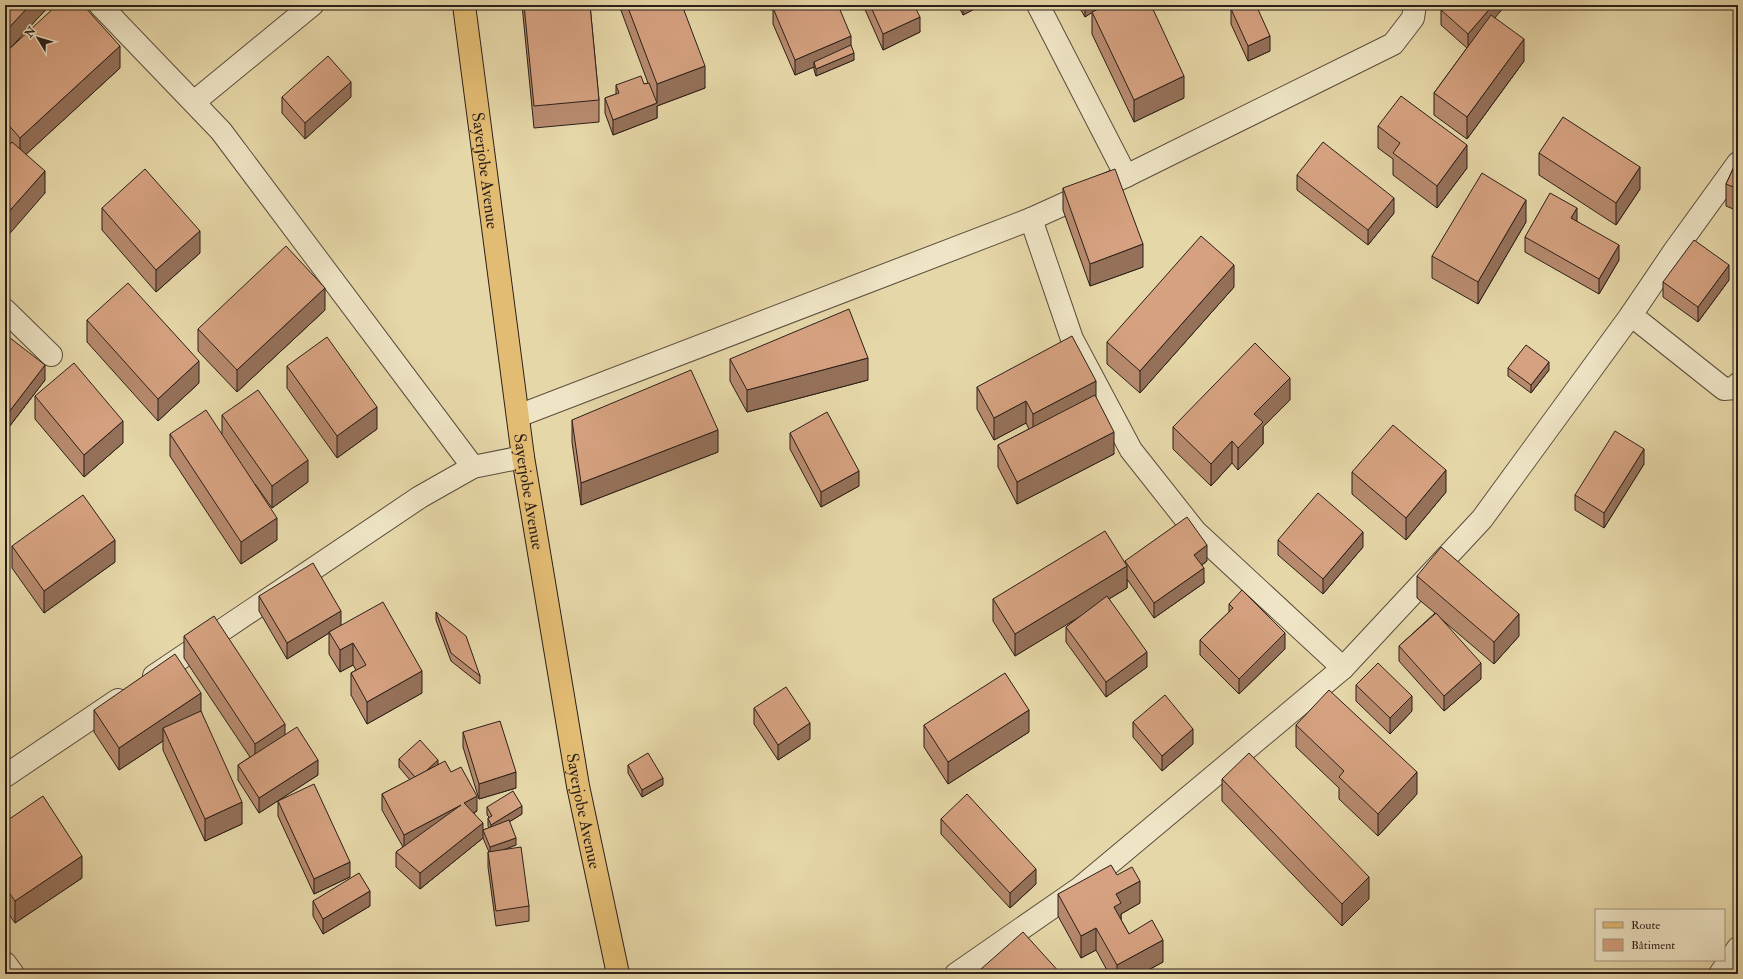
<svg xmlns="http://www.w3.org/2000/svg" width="1743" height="979" font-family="'IM FELL Double Pica',serif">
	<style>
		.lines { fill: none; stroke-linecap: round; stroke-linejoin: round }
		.street-casing { stroke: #5a4d3c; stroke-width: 24 }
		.primary-casing { stroke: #2b1f18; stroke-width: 24 }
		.street { stroke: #efe5c6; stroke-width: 22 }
		.primary { stroke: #e3bc74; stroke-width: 22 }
		.wall { fill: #b78a6e; stroke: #2b1f18 }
		.shaded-wall { fill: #95715a; stroke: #2b1f18 }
		.building { fill: #d5a180; stroke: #2b1f18 }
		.labels { text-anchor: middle; stroke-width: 3; stroke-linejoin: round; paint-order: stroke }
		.street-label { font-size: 17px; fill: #2b1f18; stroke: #efe5c6 }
	</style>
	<rect width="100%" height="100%" fill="#e6d7a8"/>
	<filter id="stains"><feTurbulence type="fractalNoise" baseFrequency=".005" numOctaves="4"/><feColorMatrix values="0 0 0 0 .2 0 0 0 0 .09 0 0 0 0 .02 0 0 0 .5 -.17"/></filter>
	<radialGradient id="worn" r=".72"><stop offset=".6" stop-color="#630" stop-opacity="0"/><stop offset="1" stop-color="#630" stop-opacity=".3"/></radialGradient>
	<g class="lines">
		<g class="street-casing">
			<g id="street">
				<polyline points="100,5 221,131 473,467"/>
				<polyline points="1038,5 1126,176"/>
				<polyline points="194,102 312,5"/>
				<polyline points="1031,219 1072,339 1131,450 1195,531 1343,668"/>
				<polyline points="5,310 51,355"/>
				<polyline points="1631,315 1724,389 1735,388 1738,384"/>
				<polyline points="518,416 1031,219 1126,176 1393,44 1413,18 1415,5"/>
				<polyline points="154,676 420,497 473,467 523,457"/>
				<polyline points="5,776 118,700"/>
				<polyline points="5,963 13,974"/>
				<polyline points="956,974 1080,888 1343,668 1482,519 1631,315 1675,250 1738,163"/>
				<polyline points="1720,974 1738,948"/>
			</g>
		</g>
		<g class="primary-casing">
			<g id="primary">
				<path id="s1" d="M464,5L523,457L578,786L618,974"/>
			</g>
		</g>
		<use href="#street" class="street"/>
		<use href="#primary" class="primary"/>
	</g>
	<g class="wall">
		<polygon points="5,5 50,5 8,50 120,68 26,154 45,193 5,143"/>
		<polygon points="522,5 590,5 599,100 599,122 534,128"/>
		<polygon points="619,5 682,5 705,88 657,106 657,118 613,135 605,113 605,98 616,94 616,85 644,84 648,83"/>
		<polygon points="863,5 914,5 920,32 883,50"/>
		<polygon points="958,5 982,5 963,15"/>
		<polygon points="1078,5 1104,5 1095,11 1184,98 1134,122 1092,34 1092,12 1085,17"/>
		<polygon points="773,8 851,46 854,60 816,76 814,70 814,67 795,75 773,24"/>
		<polygon points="1231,9 1270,51 1248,61 1231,24"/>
		<polygon points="1441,10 1495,18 1524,61 1467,139 1434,115 1434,93 1467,48 1441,25"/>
		<polygon points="282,97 351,97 305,139 282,113"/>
		<polygon points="1378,126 1467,168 1437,208 1393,175 1393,159 1378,148"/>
		<polygon points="1539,153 1640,189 1616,225 1539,175"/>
		<polygon points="1738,158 1738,211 1726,206 1726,184"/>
		<polygon points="1297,175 1394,213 1368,245 1297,190"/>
		<polygon points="1063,188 1143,267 1090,286 1063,210"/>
		<polygon points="102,208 200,253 156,292 102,230"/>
		<polygon points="1577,221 1619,260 1599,294 1525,252 1525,237"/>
		<polygon points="1526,222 1478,304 1432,278 1432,256"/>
		<polygon points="1729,280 1698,322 1663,297 1663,282"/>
		<polygon points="1234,287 1140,393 1107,364 1107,342"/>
		<polygon points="325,310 237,392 198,351 198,329"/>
		<polygon points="87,320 199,383 158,421 87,342"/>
		<polygon points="5,334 45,380 9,427 5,424"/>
		<polygon points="730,359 868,380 747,412 730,381"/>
		<polygon points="287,366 377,429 337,458 287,388"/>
		<polygon points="1508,368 1549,370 1531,393 1508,376"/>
		<polygon points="977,387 1096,398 1114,454 1017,504 998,467 998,445 1029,429 1026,423 994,440 977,409"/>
		<polygon points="35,396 123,443 84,477 35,419"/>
		<polygon points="1290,400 1263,427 1263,444 1238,470 1232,463 1211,486 1173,449 1173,427"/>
		<polygon points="222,415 308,482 272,508 255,484 277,540 241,564 170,456 170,434 222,434"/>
		<polygon points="572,420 718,452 581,505 572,442"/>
		<polygon points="790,433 859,486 821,507 790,449"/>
		<polygon points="1644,464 1604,528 1575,510 1575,495"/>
		<polygon points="1352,472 1446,492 1406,540 1352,494"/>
		<polygon points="1278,540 1363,547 1323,594 1278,555"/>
		<polygon points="12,546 115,562 44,613 12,568"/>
		<polygon points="1125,561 1207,561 1202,565 1204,583 1154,618 1127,579 1127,588 1109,599 1147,667 1106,697 1066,642 1066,627 1077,618 1015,656 993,621 993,599 1125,563"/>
		<polygon points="1417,576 1519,636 1494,664 1440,618 1481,679 1444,711 1399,661 1399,646 1435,613 1417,598"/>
		<polygon points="259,596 341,625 422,693 367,724 351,695 351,673 356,670 353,665 340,672 329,654 329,633 287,659 259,611"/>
		<polygon points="1229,604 1285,649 1239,694 1200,655 1200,640 1229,612"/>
		<polygon points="436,612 480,676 480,684 451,661 436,620"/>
		<polygon points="184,636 285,735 318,775 259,813 238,780 238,765 250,757 184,658"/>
		<polygon points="1356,685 1412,711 1390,734 1356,701"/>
		<polygon points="1738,691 1738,708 1737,707 1737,692"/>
		<polygon points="754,708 810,739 778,760 754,724"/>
		<polygon points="94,710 201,711 242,824 205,841 163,750 163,741 119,770 94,732"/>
		<polygon points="1133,722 1193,744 1162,771 1133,737"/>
		<polygon points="924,725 1029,732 948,784 924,747"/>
		<polygon points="1296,725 1417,794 1378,836 1339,799 1339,788 1296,747"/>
		<polygon points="463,732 516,788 479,799 463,747"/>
		<polygon points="399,759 438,764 451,772 477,811 474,813 483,830 489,828 488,826 488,818 489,817 487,815 487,807 522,814 509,822 516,845 503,850 529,906 529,921 496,926 488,867 488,852 489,852 483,838 420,889 396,867 396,852 403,847 382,810 382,794 410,780 399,767"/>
		<polygon points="628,765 663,785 642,797 628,773"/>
		<polygon points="1222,779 1369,899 1342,926 1222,801"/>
		<polygon points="278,801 350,877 314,894 278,816"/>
		<polygon points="941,819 1036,884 1010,908 941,834"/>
		<polygon points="5,822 82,878 15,923 5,909"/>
		<polygon points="1117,875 1140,903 1121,914 1121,920 1129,934 1163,962 1141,974 1109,974 1096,950 1081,958 1058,916 1058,894"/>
		<polygon points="313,901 370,906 323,934 313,916"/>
		<polygon points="981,969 1061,974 981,974"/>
	</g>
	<g class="shaded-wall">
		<polygon points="30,5 50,5 5,54 5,32"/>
		<polygon points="963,5 982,5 963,15"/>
		<polygon points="1085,5 1104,5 1085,17"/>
		<polygon points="1493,5 1506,5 1468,49 1468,34"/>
		<polygon points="920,17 920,32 883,50 883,34"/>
		<polygon points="851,36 851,51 814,62 814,67 795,75 795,60"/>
		<polygon points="1270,36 1270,51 1248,61 1248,46"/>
		<polygon points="1524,39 1524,61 1467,139 1467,117"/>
		<polygon points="120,46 120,68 20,160 20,138"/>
		<polygon points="854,53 854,60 816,76 816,69"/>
		<polygon points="705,66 705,88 657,106 657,118 613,135 613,120 657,103 657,84"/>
		<polygon points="1184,76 1184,98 1134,122 1134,100"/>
		<polygon points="351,82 351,97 305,139 305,123"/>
		<polygon points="1467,145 1467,168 1437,208 1437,186"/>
		<polygon points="1640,167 1640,189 1616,225 1616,203"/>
		<polygon points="45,171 45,193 5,239 5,216"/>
		<polygon points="1394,198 1394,213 1368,245 1368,230"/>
		<polygon points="1526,200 1526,222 1478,304 1478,282"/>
		<polygon points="1577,208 1577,223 1571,218"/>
		<polygon points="200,231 200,253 156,292 156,270"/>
		<polygon points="1143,244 1143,267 1090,286 1090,264"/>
		<polygon points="1619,245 1619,260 1599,294 1599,279"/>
		<polygon points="1234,265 1234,287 1140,393 1140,371"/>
		<polygon points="1729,265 1729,280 1698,322 1698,307"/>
		<polygon points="325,288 325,310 237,392 237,370"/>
		<polygon points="868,358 868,380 747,412 747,390"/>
		<polygon points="199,361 199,383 158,421 158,399"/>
		<polygon points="1549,362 1549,370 1531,393 1531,385"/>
		<polygon points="45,365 45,380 9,427 9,412"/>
		<polygon points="1290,378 1290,400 1263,427 1263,444 1238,470 1238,448 1254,414"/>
		<polygon points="1096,381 1096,403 1033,437 1033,414"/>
		<polygon points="1026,401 1026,423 994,440 994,418"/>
		<polygon points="377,407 377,429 337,458 337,436"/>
		<polygon points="123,421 123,443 84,477 84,455"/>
		<polygon points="718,430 718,452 581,505 581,483"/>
		<polygon points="1114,432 1114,454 1017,504 1017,482"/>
		<polygon points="1232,441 1232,463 1211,486 1211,464"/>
		<polygon points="1644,449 1644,464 1604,528 1604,513"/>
		<polygon points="308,460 308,482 272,508 272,486"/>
		<polygon points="1446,470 1446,492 1406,540 1406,518"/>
		<polygon points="859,471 859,486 821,507 821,492"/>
		<polygon points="277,518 277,540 241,564 241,542"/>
		<polygon points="1363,532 1363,547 1323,594 1323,579"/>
		<polygon points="115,540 115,562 44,613 44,591"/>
		<polygon points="1207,545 1207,561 1194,570 1194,555"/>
		<polygon points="1127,566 1127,588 1015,656 1015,634"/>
		<polygon points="1204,568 1204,583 1154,618 1154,603"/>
		<polygon points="341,611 341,626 329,632 329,633 287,659 287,643"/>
		<polygon points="1519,614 1519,636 1494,664 1494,642"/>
		<polygon points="1285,633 1285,649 1239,694 1239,679"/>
		<polygon points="353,643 353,665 340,672 340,650"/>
		<polygon points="1147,652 1147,667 1106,697 1106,682"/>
		<polygon points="1481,663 1481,679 1444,711 1444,696"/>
		<polygon points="422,671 422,693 367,724 367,702"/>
		<polygon points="201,693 201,715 163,728 163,741 119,770 119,748"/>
		<polygon points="1412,696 1412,711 1390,734 1390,718"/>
		<polygon points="1029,710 1029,732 948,784 948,762"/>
		<polygon points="810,723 810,739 778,760 778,745"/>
		<polygon points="285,724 285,746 255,766 255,744"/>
		<polygon points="1193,729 1193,744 1162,771 1162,756"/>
		<polygon points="318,760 318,775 259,813 259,798"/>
		<polygon points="438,760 438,768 417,779"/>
		<polygon points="516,772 516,788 479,799 479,784"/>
		<polygon points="1417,772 1417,794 1378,836 1378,814"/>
		<polygon points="663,778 663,785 642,797 642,790"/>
		<polygon points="477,796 477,811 464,818 464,803"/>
		<polygon points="242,802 242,824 205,841 205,819"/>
		<polygon points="461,805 404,851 404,835"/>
		<polygon points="522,806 522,814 491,833 491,825"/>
		<polygon points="483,823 483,838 420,889 420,873"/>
		<polygon points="516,838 516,845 490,855 490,847"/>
		<polygon points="82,856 82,878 15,923 15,901"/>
		<polygon points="350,862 350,877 314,894 314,879"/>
		<polygon points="1036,869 1036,884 1010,908 1010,893"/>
		<polygon points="1369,877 1369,899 1342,926 1342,904"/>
		<polygon points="1140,881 1140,903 1121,914 1121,925 1114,907 1116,894"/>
		<polygon points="370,891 370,906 323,934 323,919"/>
		<polygon points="1096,928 1096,950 1081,958 1081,936"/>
		<polygon points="1163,940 1163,962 1141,974 1117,974 1117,965"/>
	</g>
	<g class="building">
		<polygon points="5,5 30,5 5,32"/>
		<polygon points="57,5 83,5 120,46 20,138 5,121 5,53"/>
		<polygon points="524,5 590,5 599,100 534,106"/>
		<polygon points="627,5 682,5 705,66 657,84"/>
		<polygon points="781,5 838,5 851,36 795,60 773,8"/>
		<polygon points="870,5 914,5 920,17 883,34"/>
		<polygon points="1107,5 1151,5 1184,76 1134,100 1092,12"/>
		<polygon points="1239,5 1256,5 1270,36 1248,46 1231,9"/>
		<polygon points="1445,5 1493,5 1468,34 1441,10"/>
		<polygon points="1491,15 1524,39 1467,117 1434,93"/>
		<polygon points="851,45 854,53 816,69 814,62"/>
		<polygon points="328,56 351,82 305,123 282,97"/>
		<polygon points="641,76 644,84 649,83 657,103 613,120 605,98 619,93 616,85"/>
		<polygon points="1401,96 1467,145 1437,186 1393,153 1400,143 1378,126"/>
		<polygon points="1563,117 1640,167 1616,203 1539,153"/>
		<polygon points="12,142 45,171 5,216 5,150"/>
		<polygon points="1323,142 1394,198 1368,230 1297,175"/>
		<polygon points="1738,158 1738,189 1726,184"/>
		<polygon points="145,169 200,231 156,270 102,208"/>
		<polygon points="1115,169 1143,244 1090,264 1063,188"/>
		<polygon points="1482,173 1526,200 1478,282 1432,256"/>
		<polygon points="1550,193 1577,208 1571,218 1619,245 1599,279 1525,237"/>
		<polygon points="1201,236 1234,265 1140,371 1107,342"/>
		<polygon points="1694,240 1729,265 1698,307 1663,282"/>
		<polygon points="286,246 325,288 237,370 198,329"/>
		<polygon points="128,283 199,361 158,399 87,320"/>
		<polygon points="849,309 868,358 747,390 730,359"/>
		<polygon points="5,334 45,365 9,412 5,409"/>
		<polygon points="1072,336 1096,381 1033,414 1026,401 994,418 977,387"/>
		<polygon points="327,337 377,407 337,436 287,366"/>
		<polygon points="1255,343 1290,378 1254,414 1263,422 1238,448 1232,441 1211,464 1173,427"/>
		<polygon points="1526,345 1549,362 1531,385 1508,368"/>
		<polygon points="74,363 123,421 84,455 35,396"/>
		<polygon points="691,370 718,430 581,483 572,420"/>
		<polygon points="258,390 308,460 272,486 222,415"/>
		<polygon points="1095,395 1114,432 1017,482 998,445"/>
		<polygon points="206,410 277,518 241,542 170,434"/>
		<polygon points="827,412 859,471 821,492 790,433"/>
		<polygon points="1393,425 1446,470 1406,518 1352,472"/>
		<polygon points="1615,431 1644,449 1604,513 1575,495"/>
		<polygon points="1318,493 1363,532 1323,579 1278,540"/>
		<polygon points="83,495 115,540 44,591 12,546"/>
		<polygon points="1187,517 1207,545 1194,555 1204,568 1154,603 1125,561"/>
		<polygon points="1105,531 1127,566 1015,634 993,599"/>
		<polygon points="1441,547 1519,614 1494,642 1417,576"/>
		<polygon points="313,563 341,611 287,643 259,596"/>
		<polygon points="1242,590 1285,633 1239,679 1200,640 1233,608 1229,604"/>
		<polygon points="1107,596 1147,652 1106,682 1066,627"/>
		<polygon points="383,602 422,671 367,702 351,673 366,665 353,643 340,650 329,632"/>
		<polygon points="436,612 466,636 480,676 451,653"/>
		<polygon points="1436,613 1481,663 1444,696 1399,646"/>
		<polygon points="214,616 285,724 255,744 184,636"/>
		<polygon points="175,654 201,693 119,748 94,710"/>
		<polygon points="1378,663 1412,696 1390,718 1356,685"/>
		<polygon points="1005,673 1029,710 948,762 924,725"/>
		<polygon points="786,687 810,723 778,745 754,708"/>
		<polygon points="1329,690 1417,772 1378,814 1339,777 1344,771 1296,725"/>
		<polygon points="1165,695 1193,729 1162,756 1133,722"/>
		<polygon points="201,711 242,802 205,819 163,728"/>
		<polygon points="500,721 516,772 479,784 463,732"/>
		<polygon points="297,727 318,760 259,798 238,765"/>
		<polygon points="420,740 438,760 426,771 415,777 399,759"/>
		<polygon points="648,753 663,778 642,790 628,765"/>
		<polygon points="1249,753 1369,877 1342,904 1222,779"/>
		<polygon points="445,761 451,772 461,767 477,796 464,803 483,823 420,873 396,852 461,805 404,835 382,794"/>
		<polygon points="314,784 350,862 314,879 278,801"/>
		<polygon points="513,791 522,806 491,825 488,818 492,816 487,807"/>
		<polygon points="967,794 1036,869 1010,893 941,819"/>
		<polygon points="43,796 82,856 15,901 5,887 5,822"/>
		<polygon points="509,820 516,838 490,847 483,830"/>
		<polygon points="521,847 529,906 496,911 488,852"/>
		<polygon points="1111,865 1117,875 1132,867 1140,881 1116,894 1121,903 1114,907 1129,934 1152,920 1163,940 1117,965 1096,928 1081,936 1058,894"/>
		<polygon points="359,873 370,891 323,919 313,901"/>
		<polygon points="1023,932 1061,974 985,974 981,969"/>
		<polygon points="1738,964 1738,974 1731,974"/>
	</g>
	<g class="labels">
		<g class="street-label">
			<text dy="6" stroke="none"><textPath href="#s1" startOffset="167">Sayerjobe Avenue</textPath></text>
			<text dy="6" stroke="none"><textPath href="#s1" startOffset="491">Sayerjobe Avenue</textPath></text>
			<text dy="6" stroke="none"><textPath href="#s1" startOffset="815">Sayerjobe Avenue</textPath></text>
		</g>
	</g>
	<rect width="1743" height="979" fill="none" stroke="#e6d7a8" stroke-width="20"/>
	<rect x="6" y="6" width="1731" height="967" fill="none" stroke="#2b1f18" stroke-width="2"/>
	<rect x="10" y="10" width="1723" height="959" fill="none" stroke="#2b1f18"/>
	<rect x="1595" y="909" width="130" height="52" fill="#efe5c6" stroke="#a19680"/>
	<rect x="1603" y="922" width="20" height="6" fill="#e3bc74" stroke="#a19680"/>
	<text x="1631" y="929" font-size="12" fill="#2b1f18">Route</text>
	<rect x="1603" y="939" width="20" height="12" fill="#d5a180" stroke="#a19680"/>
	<text x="1631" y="949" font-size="12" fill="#2b1f18">Bâtiment</text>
	<g transform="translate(38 38) rotate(308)" stroke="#efe5c6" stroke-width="3" paint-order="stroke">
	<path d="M0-3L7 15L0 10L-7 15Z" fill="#2b1f18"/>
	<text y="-6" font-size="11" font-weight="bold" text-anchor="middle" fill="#2b1f18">N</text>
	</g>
	<rect width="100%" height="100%" filter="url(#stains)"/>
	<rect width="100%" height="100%" fill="url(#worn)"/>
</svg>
